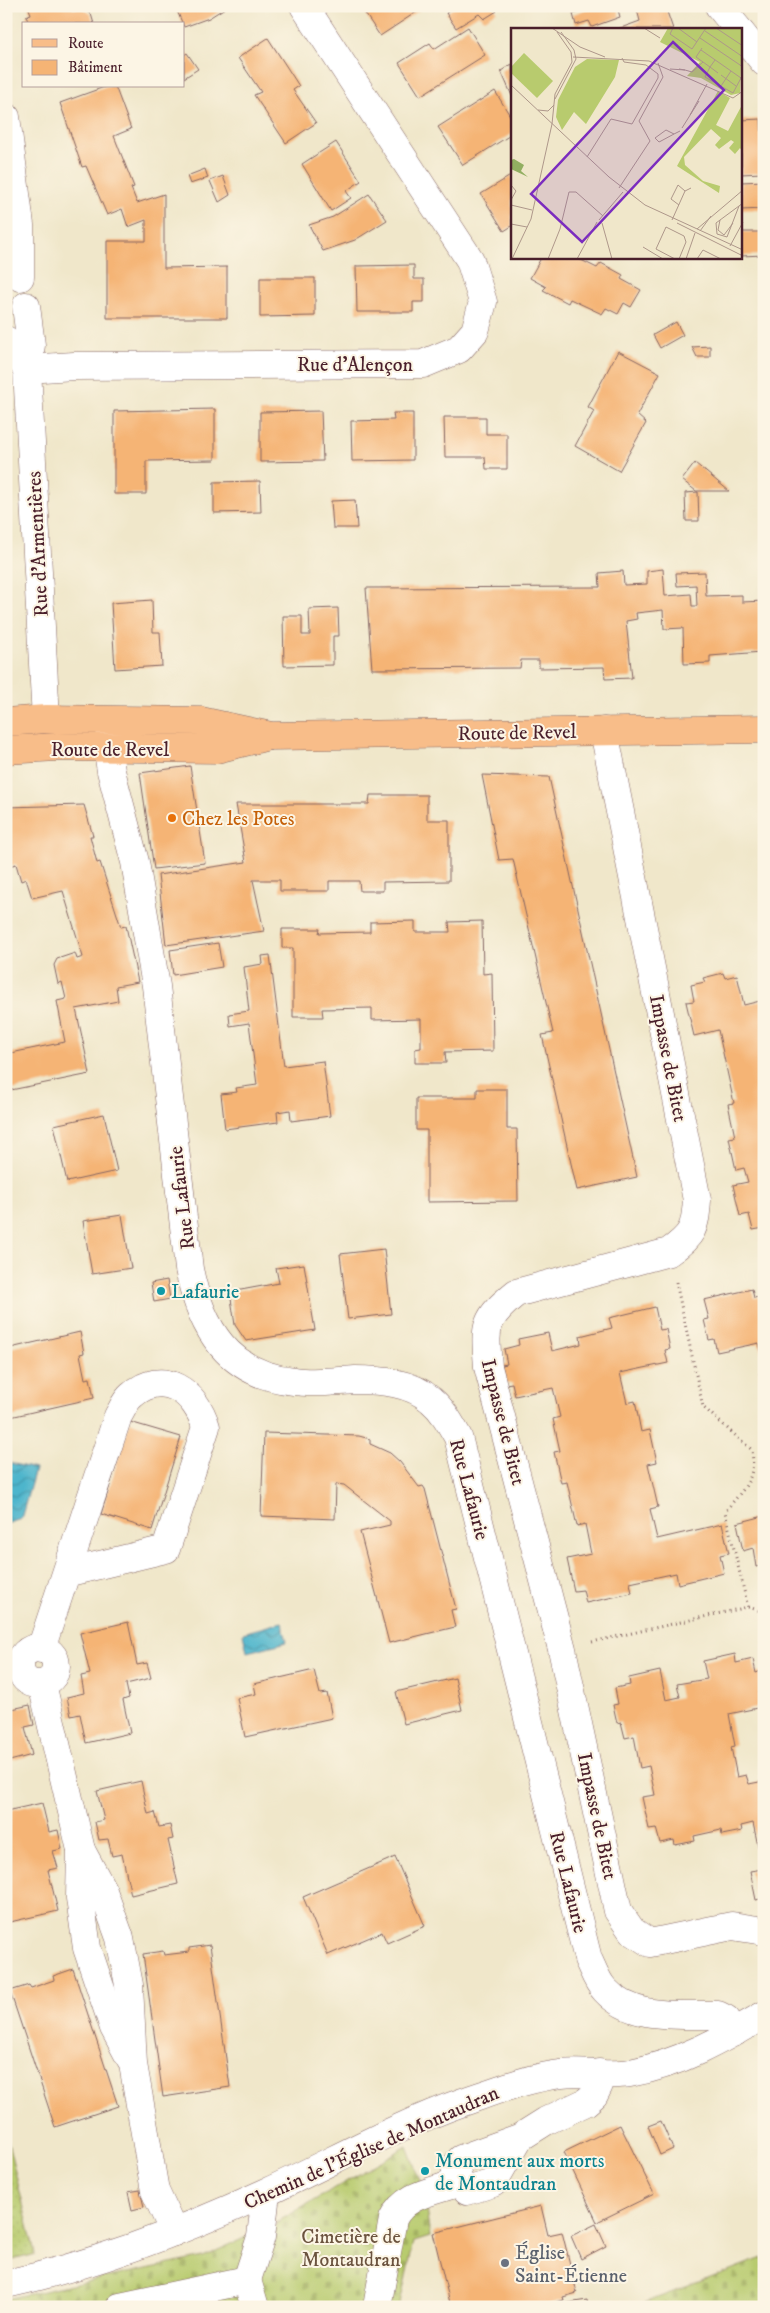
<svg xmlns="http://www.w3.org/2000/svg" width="770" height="2313" font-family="'IM FELL DW Pica',serif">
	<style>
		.grass { fill: url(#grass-dots); stroke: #81754c }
		.cemetery { fill: url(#cemetery-stones); stroke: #81754c }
		.water { fill: url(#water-waves); stroke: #4c6a7c }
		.building { fill: #f5b475 }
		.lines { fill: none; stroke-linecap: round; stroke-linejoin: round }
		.minor-casing { stroke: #846563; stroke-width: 29 }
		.major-casing { stroke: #846563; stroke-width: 29 }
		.path { stroke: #846563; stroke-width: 3; stroke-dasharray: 1 4; stroke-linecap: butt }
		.minor { stroke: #fff; stroke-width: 28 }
		.major { stroke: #f8bd89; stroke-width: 28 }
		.food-dot { fill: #e8710a; stroke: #fcf5e5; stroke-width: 2 }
		.culture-dot { fill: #0f9aa8; stroke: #fcf5e5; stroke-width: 2 }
		.worship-dot { fill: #6b7280; stroke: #fcf5e5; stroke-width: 2 }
		.labels { text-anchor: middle; stroke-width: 4; stroke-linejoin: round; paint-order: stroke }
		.street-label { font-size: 20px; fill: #4a1f2b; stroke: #fcf5e5 }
		.food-label { font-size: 20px; fill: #c56008; stroke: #fcf5e5; text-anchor: start }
		.culture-label { font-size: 20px; fill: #0d838f; stroke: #fcf5e5; text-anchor: start }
		.park-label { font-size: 20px; fill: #6b533f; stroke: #fcf5e5 }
		.worship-label { font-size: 20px; fill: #5b616d; stroke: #fcf5e5; text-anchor: start }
		.inset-road { fill: none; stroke: #ae978a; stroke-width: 1 }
		.view { fill: #7b2cbf; fill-opacity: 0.15; stroke: #7b2cbf; stroke-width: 2.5 }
		.inset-edge { fill: none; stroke: #4a1f2b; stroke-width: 2.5 }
	</style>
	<defs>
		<pattern id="grass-dots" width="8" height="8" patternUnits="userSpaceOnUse" patternTransform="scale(1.25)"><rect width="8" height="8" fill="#b8cb6e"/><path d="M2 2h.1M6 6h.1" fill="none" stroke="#a0ae5f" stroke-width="1.8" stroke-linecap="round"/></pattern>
		<pattern id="cemetery-stones" width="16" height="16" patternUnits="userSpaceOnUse" patternTransform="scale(1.25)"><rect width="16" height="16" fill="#b8cb6e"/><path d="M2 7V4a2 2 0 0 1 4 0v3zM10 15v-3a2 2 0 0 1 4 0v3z" fill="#a0ae5f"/></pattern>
		<pattern id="water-waves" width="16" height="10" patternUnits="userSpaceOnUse" patternTransform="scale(1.25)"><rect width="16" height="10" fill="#4db5cc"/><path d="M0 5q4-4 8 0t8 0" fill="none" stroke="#4293a6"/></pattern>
	</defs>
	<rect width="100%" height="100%" fill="#fcf5e5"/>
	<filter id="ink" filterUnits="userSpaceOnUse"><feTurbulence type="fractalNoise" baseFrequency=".02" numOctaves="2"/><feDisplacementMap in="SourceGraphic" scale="10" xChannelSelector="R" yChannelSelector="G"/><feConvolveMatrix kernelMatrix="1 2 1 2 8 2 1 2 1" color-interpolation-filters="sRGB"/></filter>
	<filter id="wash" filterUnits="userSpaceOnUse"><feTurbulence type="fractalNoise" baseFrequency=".0096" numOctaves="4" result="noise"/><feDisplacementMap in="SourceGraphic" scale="20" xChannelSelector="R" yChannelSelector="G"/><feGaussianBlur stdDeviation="1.12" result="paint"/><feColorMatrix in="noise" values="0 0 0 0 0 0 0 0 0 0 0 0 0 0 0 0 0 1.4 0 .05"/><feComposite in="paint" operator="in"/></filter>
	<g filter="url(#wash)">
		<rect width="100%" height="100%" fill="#f0e7ca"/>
		<polygon class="grass" points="6,2134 35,2254 6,2262"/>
		<g class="cemetery">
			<polygon points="407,2146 423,2189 430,2237 414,2242 399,2307 6,2307 6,2299 203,2257 251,2235 270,2240 277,2222"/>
			<polygon points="764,2257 764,2307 634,2307"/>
		</g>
		<g class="water">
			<polygon points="6,1462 35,1469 21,1519 6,1524"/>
			<polygon points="282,1622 287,1642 247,1652 243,1633"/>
		</g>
		<g id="blocks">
			<g class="building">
				<polygon points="28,6 72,6 73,9 80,7 91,14 94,24 29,24 26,16 31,14"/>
				<polygon points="175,6 228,6 209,18 184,27"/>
				<polygon points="360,6 419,6 421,9 380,36"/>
				<polygon points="456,6 493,6 497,11 484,19 479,14 456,28 446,13"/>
				<polygon points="596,6 617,6 620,17 592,27 589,21 576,25 573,14"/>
				<polygon points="636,6 665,6 673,29 618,29 640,21"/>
				<polygon points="468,27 485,55 420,96 399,63 430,43 434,49"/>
				<polygon points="268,38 299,86 293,90 316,123 286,143 254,95 261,92 238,58"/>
				<polygon points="187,53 198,69 184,78 184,55"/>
				<polygon points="512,64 512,96 501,71"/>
				<polygon points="107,86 115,86 131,129 114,136 134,187 131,188 137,203 164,194 164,268 227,267 227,318 107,318 107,241 146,241 146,220 128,227 122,209 107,215 86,166 82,167 60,103"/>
				<polygon points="495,91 512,119 512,134 463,165 438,127"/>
				<polygon points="761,119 763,173 741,174 741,120"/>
				<polygon points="336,142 361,181 346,191 351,198 331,211 302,164"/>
				<polygon points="205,169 208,178 190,184 187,176"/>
				<polygon points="512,175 512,226 504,231 481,194"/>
				<polygon points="223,176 230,195 219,202 210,181"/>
				<polygon points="764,181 764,209 741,210 741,182"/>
				<polygon points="369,194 387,220 355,240 323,251 309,225 333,217"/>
				<polygon points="741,232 764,232 764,255 741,256"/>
				<polygon points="541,258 577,258 597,268 601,263 623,275 621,279 641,290 631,307 624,303 618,314 606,308 602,314 570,299 568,303 543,290 546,287 530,278"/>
				<polygon points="414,265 414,279 424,279 424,302 413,302 413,312 357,312 356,266"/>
				<rect x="760" y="277" width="4" height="18"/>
				<polygon points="260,278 315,278 315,316 260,317"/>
				<polygon points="676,322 683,335 660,348 653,335"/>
				<polygon points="710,346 710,357 697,357 692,347"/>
				<polygon points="618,351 660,373 637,415 646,423 619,471 575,446 594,411 588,407"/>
				<polygon points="215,409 215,460 146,461 146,494 114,494 114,411"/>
				<polygon points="321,411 323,461 260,462 260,412"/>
				<polygon points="393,413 413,413 413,460 352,461 351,421 394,420"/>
				<polygon points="444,417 486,417 486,434 507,434 507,469 486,469 485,457 445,457"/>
				<polygon points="695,463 729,491 696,491 682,480"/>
				<polygon points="260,481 261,512 214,513 214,482"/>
				<polygon points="698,492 699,521 686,521 685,493"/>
				<polygon points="355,500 357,528 333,528 331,501"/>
				<polygon points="663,569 665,596 691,594 692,606 697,606 696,585 677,586 676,573 705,572 706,596 742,595 742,602 764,601 762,652 710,656 710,663 684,664 683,628 664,629 663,610 636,613 637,619 626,621 632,678 605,679 604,667 539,668 539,660 521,660 520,668 372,669 366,588 600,587 599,573 623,571 624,585 647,584 647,571"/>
				<polygon points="152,600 153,632 160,632 162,666 115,669 111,603"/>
				<polygon points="338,608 339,636 333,636 333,665 284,666 283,616 302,616 302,635 310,635 309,609"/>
				<polygon points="190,766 205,863 154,869 140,773"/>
				<polygon points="482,775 549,777 637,1177 577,1190 542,1035 553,1033 513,859 499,860"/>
				<polygon points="370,795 427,795 427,820 449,820 449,881 383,882 383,891 360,891 359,881 329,881 329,891 280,891 280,880 253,880 264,931 166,945 158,875 246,862 236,804 369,804"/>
				<polygon points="84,805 93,836 90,836 97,863 100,862 121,927 126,926 138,982 116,986 118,1001 76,1009 90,1074 6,1091 6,1054 65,1042 57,1001 66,999 62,982 58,984 54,965 57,959 75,953 77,959 83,957 63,891 32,898 26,879 21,881 16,864 6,867 6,807"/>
				<polygon points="415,921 415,932 450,932 449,922 482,921 483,974 492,973 493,1051 445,1052 446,1063 415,1063 415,1049 421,1048 421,1019 372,1020 372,1008 322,1009 323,1017 293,1017 293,948 282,948 282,929 320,929 319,933 370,932 370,922"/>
				<polygon points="218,943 222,967 173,975 170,950"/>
				<polygon points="270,955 284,1066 323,1061 330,1116 291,1121 290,1110 277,1112 278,1122 225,1129 221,1094 237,1092 236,1088 257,1085 249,1023 230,1026 229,1014 249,1011 244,967 263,964 262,956"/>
				<polygon points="723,973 725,978 737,975 744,1005 764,1000 764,1228 753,1230 749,1214 740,1216 733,1185 748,1182 744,1168 736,1170 729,1138 735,1137 728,1104 734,1103 718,1030 694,1036 686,1002 694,1001 691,985 705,982 703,978"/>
				<polygon points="477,1089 507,1089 507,1129 517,1129 518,1201 427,1202 427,1130 416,1130 416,1098 477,1098"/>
				<polygon points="104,1114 117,1171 67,1182 54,1125"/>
				<polygon points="122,1215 131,1268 92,1274 83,1221"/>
				<polygon points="384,1249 391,1314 348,1319 340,1254"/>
				<polygon points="304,1264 315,1330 246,1341 235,1325 230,1292 279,1283 276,1268"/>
				<polygon points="167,1280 170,1299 154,1302 151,1283"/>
				<polygon points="752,1289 754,1298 764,1296 764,1362 759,1343 717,1352 714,1339 709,1340 704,1320 709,1319 704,1300"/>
				<polygon points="655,1307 660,1330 666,1329 670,1349 665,1350 668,1363 620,1373 627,1403 635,1401 641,1432 650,1430 657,1462 648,1464 658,1507 650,1509 657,1539 722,1524 729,1553 720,1555 724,1573 678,1584 676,1573 630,1583 632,1593 586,1603 583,1590 574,1591 567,1559 591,1554 585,1524 577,1526 567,1482 561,1483 554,1452 560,1451 553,1419 560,1417 553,1388 515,1396 512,1383 506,1384 502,1365 507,1364 504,1349 519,1345 518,1339 548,1333 552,1351 581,1344 580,1336 612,1328 609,1318"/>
				<polygon points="80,1332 84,1353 80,1354 85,1379 90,1378 94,1398 6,1418 6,1349"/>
				<polygon points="764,1372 764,1389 763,1389 759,1373"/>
				<polygon points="764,1404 764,1419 763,1419 760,1405"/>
				<polygon points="130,1422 181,1437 152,1530 101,1514"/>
				<polygon points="264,1433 359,1436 370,1439 370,1444 390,1453 400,1462 419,1487 423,1486 425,1489 456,1609 451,1610 455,1627 389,1643 360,1532 390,1525 390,1521 344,1485 336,1484 335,1519 261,1516"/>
				<polygon points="764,1516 764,1565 756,1567 753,1548 743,1551 737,1523"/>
				<polygon points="128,1622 137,1665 147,1663 151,1678 126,1684 129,1698 123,1700 130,1733 86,1743 80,1714 71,1716 67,1697 84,1693 81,1676 90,1674 80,1633"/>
				<polygon points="735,1654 736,1663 753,1659 756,1673 761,1671 764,1682 764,1691 759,1692 762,1707 729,1714 735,1746 731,1747 737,1777 746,1775 749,1784 764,1781 764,1898 756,1900 750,1871 763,1869 753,1823 741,1826 742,1831 722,1835 721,1830 694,1836 695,1841 675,1845 674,1840 660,1843 656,1828 649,1829 642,1797 655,1795 649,1766 640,1768 634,1736 625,1738 621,1722 617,1723 613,1705 618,1704 615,1688 630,1685 629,1678 660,1671 666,1700 680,1697 677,1684 707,1679 703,1661"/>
				<polygon points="314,1670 320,1694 327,1693 332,1718 245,1737 237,1698 256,1694 254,1684"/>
				<polygon points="455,1678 462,1710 404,1724 396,1692"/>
				<polygon points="6,1692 8,1692 12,1709 30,1705 34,1725 25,1727 32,1755 6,1762"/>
				<polygon points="141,1781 148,1814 155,1812 159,1827 170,1825 173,1839 168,1840 178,1884 131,1895 122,1854 112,1856 108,1839 99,1840 95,1822 104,1820 97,1791"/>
				<polygon points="42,1803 49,1832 58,1830 62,1849 53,1851 58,1868 48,1870 58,1911 10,1922 6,1906 6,1811"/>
				<polygon points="395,1857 425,1926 387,1943 382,1932 328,1955 303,1897"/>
				<polygon points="210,1945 230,2087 163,2097 143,1954 163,1951 164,1955 189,1952 189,1948"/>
				<polygon points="73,1969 118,2106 55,2127 10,1991 29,1985 31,1988 54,1980 53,1976"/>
				<polygon points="661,2121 673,2149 660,2155 648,2126"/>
				<polygon points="620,2125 654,2194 597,2222 564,2152"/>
				<polygon points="140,2190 144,2207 132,2210 128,2192"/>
				<polygon points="541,2206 548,2235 562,2232 577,2293 563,2297 564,2300 538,2307 451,2307 433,2233"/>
				<polygon points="596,2224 606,2246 581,2259 571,2236"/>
				<polygon points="587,2300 588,2307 562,2307 562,2304"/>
			</g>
		</g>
	</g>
	<g filter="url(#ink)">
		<use href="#blocks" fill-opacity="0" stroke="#846563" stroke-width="1"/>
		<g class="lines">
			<g class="minor-casing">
				<g id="minor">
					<polyline points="719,6 738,29"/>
					<polyline points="741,33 764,62"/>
					<polyline points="6,117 20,225 20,277"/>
					<polyline points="26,306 31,345 27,369 46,719"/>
					<polyline points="6,340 27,369"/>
					<polyline points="27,369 74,366 423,364 459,349 475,331 483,302 470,260 304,6"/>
					<path d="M111,724L109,758L111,771L135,862L156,986L189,1269C201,1328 228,1375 294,1381C314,1384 335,1381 355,1380C380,1380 411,1382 431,1400C443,1410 450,1423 458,1437L588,1959C593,1969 597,1982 605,1990C633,2021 679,2014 718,2015L726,2019L735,2032"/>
					<path d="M604,731L697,1200C695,1229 693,1235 669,1252L516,1293C483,1320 485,1326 488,1367L562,1649L618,1911L632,1931L650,1943L732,1926L764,1931"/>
					<circle cx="38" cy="1666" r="18"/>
					<path d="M41,1649L118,1416C122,1410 125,1401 131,1396C163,1367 196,1392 206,1427L166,1549L66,1573"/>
					<polyline points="42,1684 81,1850 80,1898 87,1948 114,2028 130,2058"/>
					<polyline points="81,1850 103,1891 120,1938 129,1985 133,2064 155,2191 174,2232"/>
					<polyline points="519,2138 493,2183 467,2191 459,2182 455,2167 461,2159 519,2138 546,2121 586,2102 594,2095 599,2085 599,2073"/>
					<polyline points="247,2280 261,2237 266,2193"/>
					<path d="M6,2284C94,2265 185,2230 267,2192C332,2162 395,2126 463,2102C495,2091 527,2078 561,2074C583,2071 607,2077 630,2073C679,2064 721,2040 764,2015"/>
					<polyline points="120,2307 247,2280 255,2307"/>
					<path d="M377,2307L393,2219C405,2193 435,2192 459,2182"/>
				</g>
			</g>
			<g class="major-casing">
				<g id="major">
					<polyline points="6,722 46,719 201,721 271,736 764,729"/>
					<polyline points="6,750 57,747 217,749 265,737"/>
				</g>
			</g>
			<g class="path">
				<path d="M676,1282L703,1407L752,1450C756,1482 743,1488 725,1512L748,1607"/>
				<polyline points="592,1642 748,1607 764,1612"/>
			</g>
			<use href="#minor" class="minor"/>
			<use href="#major" class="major"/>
		</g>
	</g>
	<circle class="food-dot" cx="172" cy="818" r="5"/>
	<g class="culture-dot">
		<circle cx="161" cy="1291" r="5"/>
		<circle cx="425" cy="2171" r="5"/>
	</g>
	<circle class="worship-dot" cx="505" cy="2263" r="5"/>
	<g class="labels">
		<g class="street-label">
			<text x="355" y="371">Rue d'Alençon</text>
			<text transform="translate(37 544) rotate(-93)" y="7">Rue d'Armentières</text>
			<text transform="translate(517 732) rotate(-1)" y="7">Route de Revel</text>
			<text x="110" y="756">Route de Revel</text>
			<text transform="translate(669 1058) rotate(79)" y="7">Impasse de Bitet</text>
			<text transform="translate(181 1198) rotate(-97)" y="7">Rue Lafaurie</text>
			<text transform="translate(504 1422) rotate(76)" y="7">Impasse de Bitet</text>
			<text transform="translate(470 1489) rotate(75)" y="7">Rue Lafaurie</text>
			<text transform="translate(598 1816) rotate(78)" y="7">Impasse de Bitet</text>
			<text transform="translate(569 1882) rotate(76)" y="7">Rue Lafaurie</text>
			<text transform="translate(371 2147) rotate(-24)" y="7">Chemin de l'Église de Montaudran</text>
		</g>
		<g class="food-label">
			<text x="182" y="825">Chez les Potes</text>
		</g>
		<g class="culture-label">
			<text x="171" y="1298">Lafaurie</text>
			<text x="435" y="2167">Monument aux morts<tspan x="435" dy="23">de Montaudran</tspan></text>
		</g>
		<g class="park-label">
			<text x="351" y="2243">Cimetière de<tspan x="351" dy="23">Montaudran</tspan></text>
		</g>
		<g class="worship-label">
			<text x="515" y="2259">Église<tspan x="515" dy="23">Saint-Étienne</tspan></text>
		</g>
	</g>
	<g transform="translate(511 28)">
		<rect width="231" height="231" fill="#f0e7ca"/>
		<path d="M76,31L108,32L104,49L75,96L63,84L51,102L45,89L47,72L64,39ZM207,63L219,70L205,97L217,103L231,77V123L229,120L224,126L218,120L223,114L220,112L208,121L204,117L210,110L200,101L173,129L174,137L192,153L209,158L208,165L166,138Z" fill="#b8cb6e"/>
		<path d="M3,131L13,137L10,143L17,149L0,141V132Z" fill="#92af61"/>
		<path d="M157,0H231L229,65L220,67L190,50L176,48L189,34L149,14Z" fill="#b8cb6e"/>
		<path d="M13,25L42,53L26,70L0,45V39Z" fill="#b8cb6e"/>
		<path class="inset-road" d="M41,0L69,19L94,29M133,0L149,10M162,0L159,6L181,21L195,0M167,0L186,14M205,0L232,18M194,3L232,29M189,10L232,39M190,22L230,50L222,65L194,49L199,39L185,29L191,20M62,29L138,33L222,70L232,63M204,32L199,39L207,45M159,41L174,42L168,41M174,42L181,44L192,34M210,47L225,58M0,57L98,149L134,177L232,222M210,58L220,43M44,71L65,31L63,22L50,4M27,82L37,83L43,77M179,87L196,56M171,100L188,73M163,106L155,102L144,110L148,114L150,113L163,106L169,103M76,129L100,91L121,96L147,50V46L135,37L113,34L111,30M0,157L5,163L0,172M108,160L139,113L128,93L152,49L147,35M0,177L21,182M168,177L160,171L167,157L174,163M228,178L216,209L206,206L205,195L232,175M88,192L112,164M161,192L174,163L180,160M209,192L207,202L213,207L222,195M91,195L101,231M166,195L232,228M0,196L16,199M186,201L232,162M189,203L200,188M219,218L232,194M132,219L152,231M1,231L20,191L41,96L44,66L61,34L60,24L46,4M37,231L49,201L58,164H65L92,188M66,231L86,194M164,231L145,221L155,199L173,208L175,214L168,231M175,231L184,205M186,231L192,222L210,231"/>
		<path class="view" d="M162,14L213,62L71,214L20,166Z"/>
		<rect width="231" height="231" class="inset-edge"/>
	</g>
	<rect width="770" height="2313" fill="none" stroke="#fcf5e5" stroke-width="25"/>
	<rect x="22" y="22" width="162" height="65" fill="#fcf5e5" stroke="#b59f9b"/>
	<rect x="32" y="39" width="25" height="8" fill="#f8bd89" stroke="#b59f9b"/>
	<text x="68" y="48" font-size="15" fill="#4a1f2b">Route</text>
	<rect x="32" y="60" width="25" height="15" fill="#f5b475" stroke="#b59f9b"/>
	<text x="68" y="72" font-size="15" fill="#4a1f2b">Bâtiment</text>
</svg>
